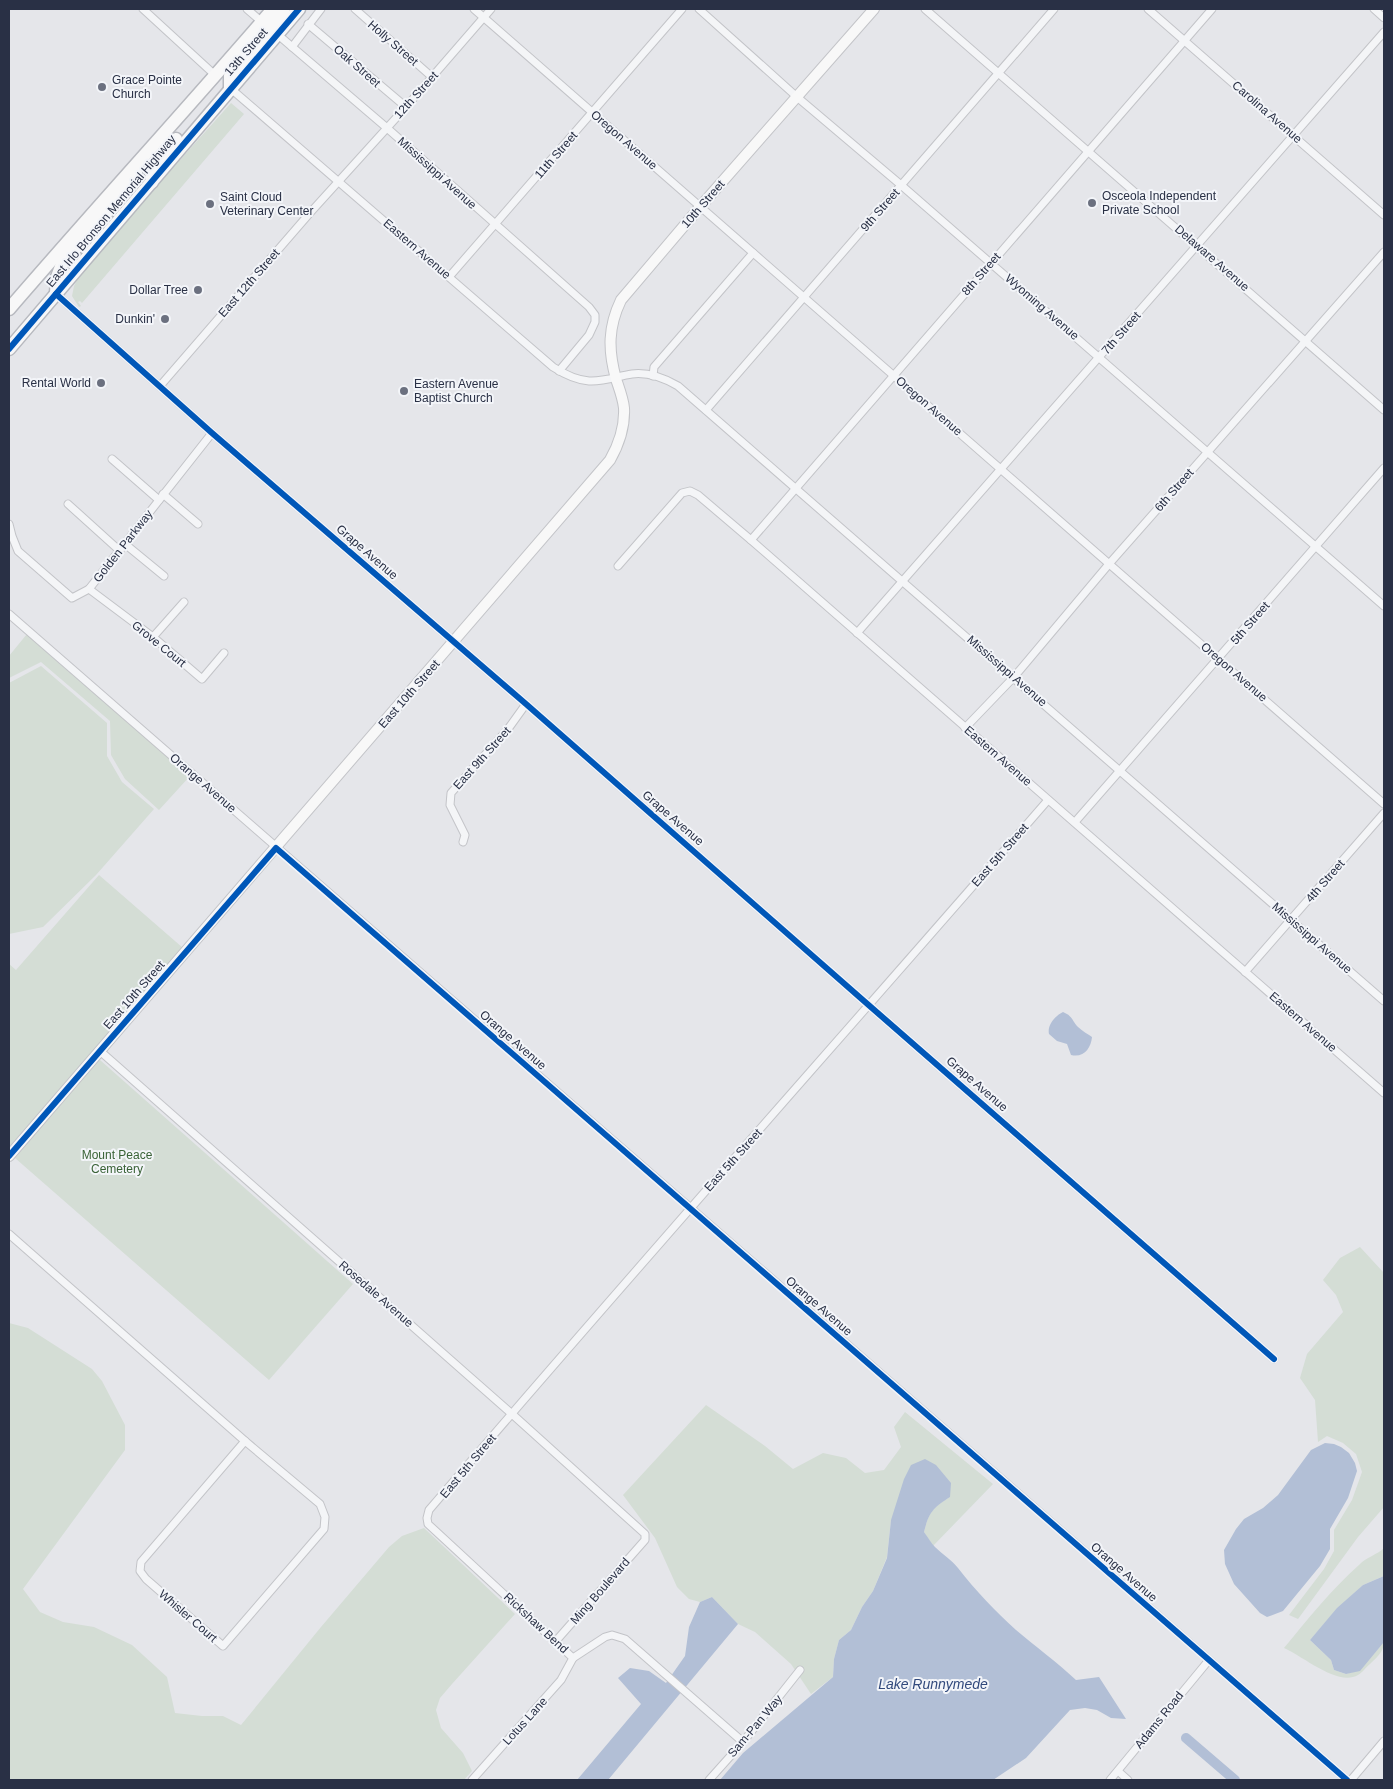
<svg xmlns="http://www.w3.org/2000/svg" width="1393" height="1789" font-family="Arial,sans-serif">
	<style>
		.green { fill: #d4ddd5 }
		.water { fill: #b2bfd6 }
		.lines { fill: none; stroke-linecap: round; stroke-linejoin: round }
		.canal { stroke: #b2bfd6; stroke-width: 10 }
		.street-casing { stroke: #c3c4c8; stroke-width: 9 }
		.secondary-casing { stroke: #c3c4c8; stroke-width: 12 }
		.highway-casing { stroke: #b7b9bf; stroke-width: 15 }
		.street { stroke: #f4f5f7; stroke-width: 7 }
		.secondary { stroke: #f8f8f8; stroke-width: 10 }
		.highway { stroke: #f8f8f8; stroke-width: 12 }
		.cycleway-casing { stroke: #f3f5f9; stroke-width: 9 }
		.cycleway { stroke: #0057b8; stroke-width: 6 }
		.poi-dot { fill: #6b707f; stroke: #f3f5f9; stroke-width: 2 }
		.labels { text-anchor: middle; stroke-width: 4; stroke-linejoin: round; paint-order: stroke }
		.street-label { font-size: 12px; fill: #293045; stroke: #f3f5f9 }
		.poi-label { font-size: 12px; fill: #293045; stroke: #f3f5f9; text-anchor: start }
		.park-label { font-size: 12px; fill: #396236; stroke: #f3f5f9 }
		.water-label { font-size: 14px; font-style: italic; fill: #31497c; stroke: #f3f5f9 }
	</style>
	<rect width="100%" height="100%" fill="#e5e6ea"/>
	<g class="green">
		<polygon points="231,103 244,114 82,303 80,301 78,302 81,306 79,307 72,296 74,286 77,280 163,179"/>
		<polygon points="27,634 190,776 159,810 125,779 111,755 110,721 41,662 9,678 9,656"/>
		<polygon points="41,666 107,723 107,756 122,782 154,809 96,875 43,927 9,934 9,683"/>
		<polygon points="99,875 183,948 9,1147 9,964 16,970"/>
		<polygon points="100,1060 353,1284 269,1380 15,1158 95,1063"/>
		<polygon points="1360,1247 1384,1273 1384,1507 1358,1537 1298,1619 1289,1615 1324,1569 1334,1551 1334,1530 1352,1500 1362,1472 1356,1454 1343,1443 1327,1436 1318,1442 1315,1400 1300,1378 1307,1354 1343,1312 1336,1295 1323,1280 1340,1258"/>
		<polygon points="9,1323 28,1328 92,1369 102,1381 125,1425 125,1450 23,1589 40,1612 63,1622 94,1627 132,1645 167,1677 175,1713 202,1716 223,1716 241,1725 321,1627 389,1547 402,1536 424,1528 515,1614 452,1684 440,1698 436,1710 441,1728 463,1753 472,1771 464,1780 9,1780"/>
		<path d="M706,1405L765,1446L793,1469L823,1453L846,1458L865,1473L884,1470L901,1447L894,1427L905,1412L993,1484L933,1546L924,1532C929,1512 932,1508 950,1497L891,1520L887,1557L873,1591L862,1607L851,1630L839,1640L834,1659L833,1677L811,1694L791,1664L755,1632L738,1624L712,1597L700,1602L689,1599L677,1587L655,1538L623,1495Z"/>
		<path d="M1384,1548V1576L1363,1585L1337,1609L1310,1640L1331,1660L1334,1670L1346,1674L1360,1670L1384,1642C1384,1652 1376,1658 1370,1664C1366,1667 1362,1673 1358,1675C1338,1687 1303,1656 1284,1648C1308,1619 1331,1590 1359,1565C1366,1557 1377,1555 1384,1548Z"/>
	</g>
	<g class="water">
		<path d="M1063,1012C1073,1016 1072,1021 1078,1027C1082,1031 1088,1034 1092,1037C1091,1048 1084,1058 1071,1055L1067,1044L1057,1041L1049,1034C1047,1025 1055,1016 1063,1012Z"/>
		<polygon points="1325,1443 1334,1444 1341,1447 1349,1453 1355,1463 1357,1471 1348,1498 1330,1529 1330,1549 1320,1566 1283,1611 1267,1617 1260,1613 1234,1584 1225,1564 1224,1550 1236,1529 1244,1519 1263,1508 1278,1495 1311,1450"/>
		<path d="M925,1459L936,1465L951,1483L950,1497C933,1508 929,1512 924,1532C928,1537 931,1543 935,1547C943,1555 952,1560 958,1568C975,1590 996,1612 1016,1630C1036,1647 1057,1662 1076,1680L1099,1677L1126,1719L1111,1718L1097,1710L1085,1708L1070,1710L1026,1758L993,1780H720L743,1753L833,1677L834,1659L839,1640L851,1630L862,1607L873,1591L887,1558L891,1520L904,1479L911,1465Z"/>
		<polygon points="1384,1576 1384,1642 1360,1671 1346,1674 1334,1670 1331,1660 1310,1640 1337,1608 1363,1585"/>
		<polygon points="712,1597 738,1624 608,1780 577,1780 641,1704 618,1678 630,1668 649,1671 666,1683 685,1656 689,1627 700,1602"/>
	</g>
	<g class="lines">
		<polyline class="canal" points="1186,1738 1235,1780"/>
		<g class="street-casing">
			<g id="street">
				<polyline points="143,9 216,76"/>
				<polyline points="247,9 262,22"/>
				<polyline points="355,9 432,77"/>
				<polyline points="474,9 1384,804"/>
				<polyline points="699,9 797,97 901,185 1384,606"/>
				<polyline points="925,9 1384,410"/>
				<polyline points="1148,9 1384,215"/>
				<polyline points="1374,9 1384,18"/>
				<polyline points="308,24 406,107"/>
				<polyline points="277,34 387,128 589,307 595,315 595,322 589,335 559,371"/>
				<polyline points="292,47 321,9"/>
				<path d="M230,88L553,367C564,374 576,380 589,381C604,382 618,376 632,374C648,372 664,378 678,386L1384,1001"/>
				<polyline points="449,277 682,9"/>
				<polyline points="56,294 212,433 526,704 864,1001 1274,1359"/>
				<polyline points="653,376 654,367 753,253"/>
				<polyline points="160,386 309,214 406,107 491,9"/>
				<polyline points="706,410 1054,9"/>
				<polyline points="112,459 159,500"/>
				<polyline points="163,494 198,524"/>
				<polyline points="68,504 120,551"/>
				<polyline points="9,524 12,536 18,551 72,598 89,589 212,433"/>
				<polyline points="751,540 1212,9"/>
				<polyline points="125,544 164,576"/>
				<polyline points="618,566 682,493 690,491 698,495 751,540 1384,1093"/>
				<polyline points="89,589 153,637 202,679 224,653"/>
				<polyline points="9,614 1347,1780"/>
				<polyline points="857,633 1384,32"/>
				<polyline points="153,637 184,602"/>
				<polyline points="965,728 1014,677 1109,564 1384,252"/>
				<polyline points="1075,822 1384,468"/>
				<polyline points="463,842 465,835 450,805 451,793 508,729 526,704"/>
				<polyline points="1245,972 1384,813"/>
				<polyline points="100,1051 512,1414 645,1534 645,1540 555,1642"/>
				<polyline points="9,1234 245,1441"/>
				<polygon points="245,1441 320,1504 325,1517 324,1529 223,1646 146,1579 140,1571 141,1562"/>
				<path d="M743,1742L625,1639L612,1635L605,1637L573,1658L428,1524L427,1518L429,1510C633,1271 842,1037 1048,800"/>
				<polyline points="1118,1771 1128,1780"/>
				<polyline points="472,1780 561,1680 573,1658"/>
				<polyline points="709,1780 743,1742 800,1670"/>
				<polyline points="1110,1780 1209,1660"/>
				<polyline points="1351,1780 1384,1741"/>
			</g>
		</g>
		<g class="secondary-casing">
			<path id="secondary" d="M9,1156L610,460C619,444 625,427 624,408C623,398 619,388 616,379C608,350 608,327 621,300L700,207L874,9"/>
		</g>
		<g class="highway-casing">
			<g id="highway">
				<polyline points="230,88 230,76 232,70 284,9"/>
				<polyline points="152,182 151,169 176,139"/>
				<polyline points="56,294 57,277 62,264 133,182 136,173"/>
				<path d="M9,309C96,208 186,110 273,9"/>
				<polyline points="9,349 299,9"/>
			</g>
		</g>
		<use href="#street" class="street"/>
		<use href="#secondary" class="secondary"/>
		<use href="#highway" class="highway"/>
		<g class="cycleway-casing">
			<g id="cycleway">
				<polyline points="56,294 212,433 526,704 864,1001 1274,1359"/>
				<polyline points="9,349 299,9"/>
				<polyline points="9,1156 276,848 1347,1780"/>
			</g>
		</g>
		<use href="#cycleway" class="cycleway"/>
	</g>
	<g class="poi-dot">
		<circle cx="102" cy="87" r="5"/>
		<circle cx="1092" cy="203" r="5"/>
		<circle cx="210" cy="204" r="5"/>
		<circle cx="198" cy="290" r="5"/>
		<circle cx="165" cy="319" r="5"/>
		<circle cx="101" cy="383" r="5"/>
		<circle cx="404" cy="391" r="5"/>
	</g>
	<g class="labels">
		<g class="street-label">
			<text transform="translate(393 43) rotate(41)" y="4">Holly Street</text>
			<text transform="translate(246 52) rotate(-49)" y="4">13th Street</text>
			<text transform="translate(357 66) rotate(41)" y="4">Oak Street</text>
			<text transform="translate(416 95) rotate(-48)" y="4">12th Street</text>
			<text transform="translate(1267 112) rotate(41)" y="4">Carolina Avenue</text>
			<text transform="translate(624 140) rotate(41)" y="4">Oregon Avenue</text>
			<text transform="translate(556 155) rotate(-49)" y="4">11th Street</text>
			<text transform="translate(437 173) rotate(42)" y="4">Mississippi Avenue</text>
			<text transform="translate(703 204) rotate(-49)" y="4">10th Street</text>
			<text transform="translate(880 210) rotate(-49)" y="4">9th Street</text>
			<text transform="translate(111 211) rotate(-50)" y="4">East Irlo Bronson Memorial Highway</text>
			<text transform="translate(417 249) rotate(41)" y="4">Eastern Avenue</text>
			<text transform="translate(1212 258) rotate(41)" y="4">Delaware Avenue</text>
			<text transform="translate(981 274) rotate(-49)" y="4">8th Street</text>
			<text transform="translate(249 283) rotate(-49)" y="4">East 12th Street</text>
			<text transform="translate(1042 307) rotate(41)" y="4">Wyoming Avenue</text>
			<text transform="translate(1121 333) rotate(-49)" y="4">7th Street</text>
			<text transform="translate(929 406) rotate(41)" y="4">Oregon Avenue</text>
			<text transform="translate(1174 490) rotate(-49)" y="4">6th Street</text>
			<text transform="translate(123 546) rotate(-52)" y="4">Golden Parkway</text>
			<text transform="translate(367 552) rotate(41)" y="4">Grape Avenue</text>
			<text transform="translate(1250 623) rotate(-49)" y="4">5th Street</text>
			<text transform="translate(159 644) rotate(39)" y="4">Grove Court</text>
			<text transform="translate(1007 671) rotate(41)" y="4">Mississippi Avenue</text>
			<text transform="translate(1234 672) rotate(41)" y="4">Oregon Avenue</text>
			<text transform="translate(409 694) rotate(-49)" y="4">East 10th Street</text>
			<text transform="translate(998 756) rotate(41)" y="4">Eastern Avenue</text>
			<text transform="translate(482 758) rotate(-48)" y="4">East 9th Street</text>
			<text transform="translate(203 783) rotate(41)" y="4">Orange Avenue</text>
			<text transform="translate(673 818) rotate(41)" y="4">Grape Avenue</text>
			<text transform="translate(1000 855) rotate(-49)" y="4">East 5th Street</text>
			<text transform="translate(1325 881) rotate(-49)" y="4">4th Street</text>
			<text transform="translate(1312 938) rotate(41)" y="4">Mississippi Avenue</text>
			<text transform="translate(134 995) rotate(-49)" y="4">East 10th Street</text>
			<text transform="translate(1303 1022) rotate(41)" y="4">Eastern Avenue</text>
			<text transform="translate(513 1040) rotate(41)" y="4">Orange Avenue</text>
			<text transform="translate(977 1084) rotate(41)" y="4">Grape Avenue</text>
			<text transform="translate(733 1160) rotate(-48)" y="4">East 5th Street</text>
			<text transform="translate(376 1294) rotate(41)" y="4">Rosedale Avenue</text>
			<text transform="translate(819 1306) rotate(41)" y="4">Orange Avenue</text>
			<text transform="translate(468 1466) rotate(-50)" y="4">East 5th Street</text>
			<text transform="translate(1124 1572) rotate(41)" y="4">Orange Avenue</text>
			<text transform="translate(600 1591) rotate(-49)" y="4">Ming Boulevard</text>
			<text transform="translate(188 1616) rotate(41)" y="4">Whisler Court</text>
			<text transform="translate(536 1623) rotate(43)" y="4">Rickshaw Bend</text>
			<text transform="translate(1159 1720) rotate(-51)" y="4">Adams Road</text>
			<text transform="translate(525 1721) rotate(-48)" y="4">Lotus Lane</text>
			<text transform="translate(755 1726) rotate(-50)" y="4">Sam-Pan Way</text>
		</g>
		<g class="poi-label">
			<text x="112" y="84">Grace Pointe<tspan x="112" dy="14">Church</tspan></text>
			<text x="1102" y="200">Osceola Independent<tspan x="1102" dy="14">Private School</tspan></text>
			<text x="220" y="201">Saint Cloud<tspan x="220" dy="14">Veterinary Center</tspan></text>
			<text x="188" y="294" text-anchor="end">Dollar Tree</text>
			<text x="155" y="323" text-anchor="end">Dunkin'</text>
			<text x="91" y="387" text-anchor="end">Rental World</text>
			<text x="414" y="388">Eastern Avenue<tspan x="414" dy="14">Baptist Church</tspan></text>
		</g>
		<g class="park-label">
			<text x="117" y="1159">Mount Peace<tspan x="117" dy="14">Cemetery</tspan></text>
		</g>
		<g class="water-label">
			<text x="933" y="1689">Lake Runnymede</text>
		</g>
	</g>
	<rect width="1393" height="1789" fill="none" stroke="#293045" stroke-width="20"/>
</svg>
